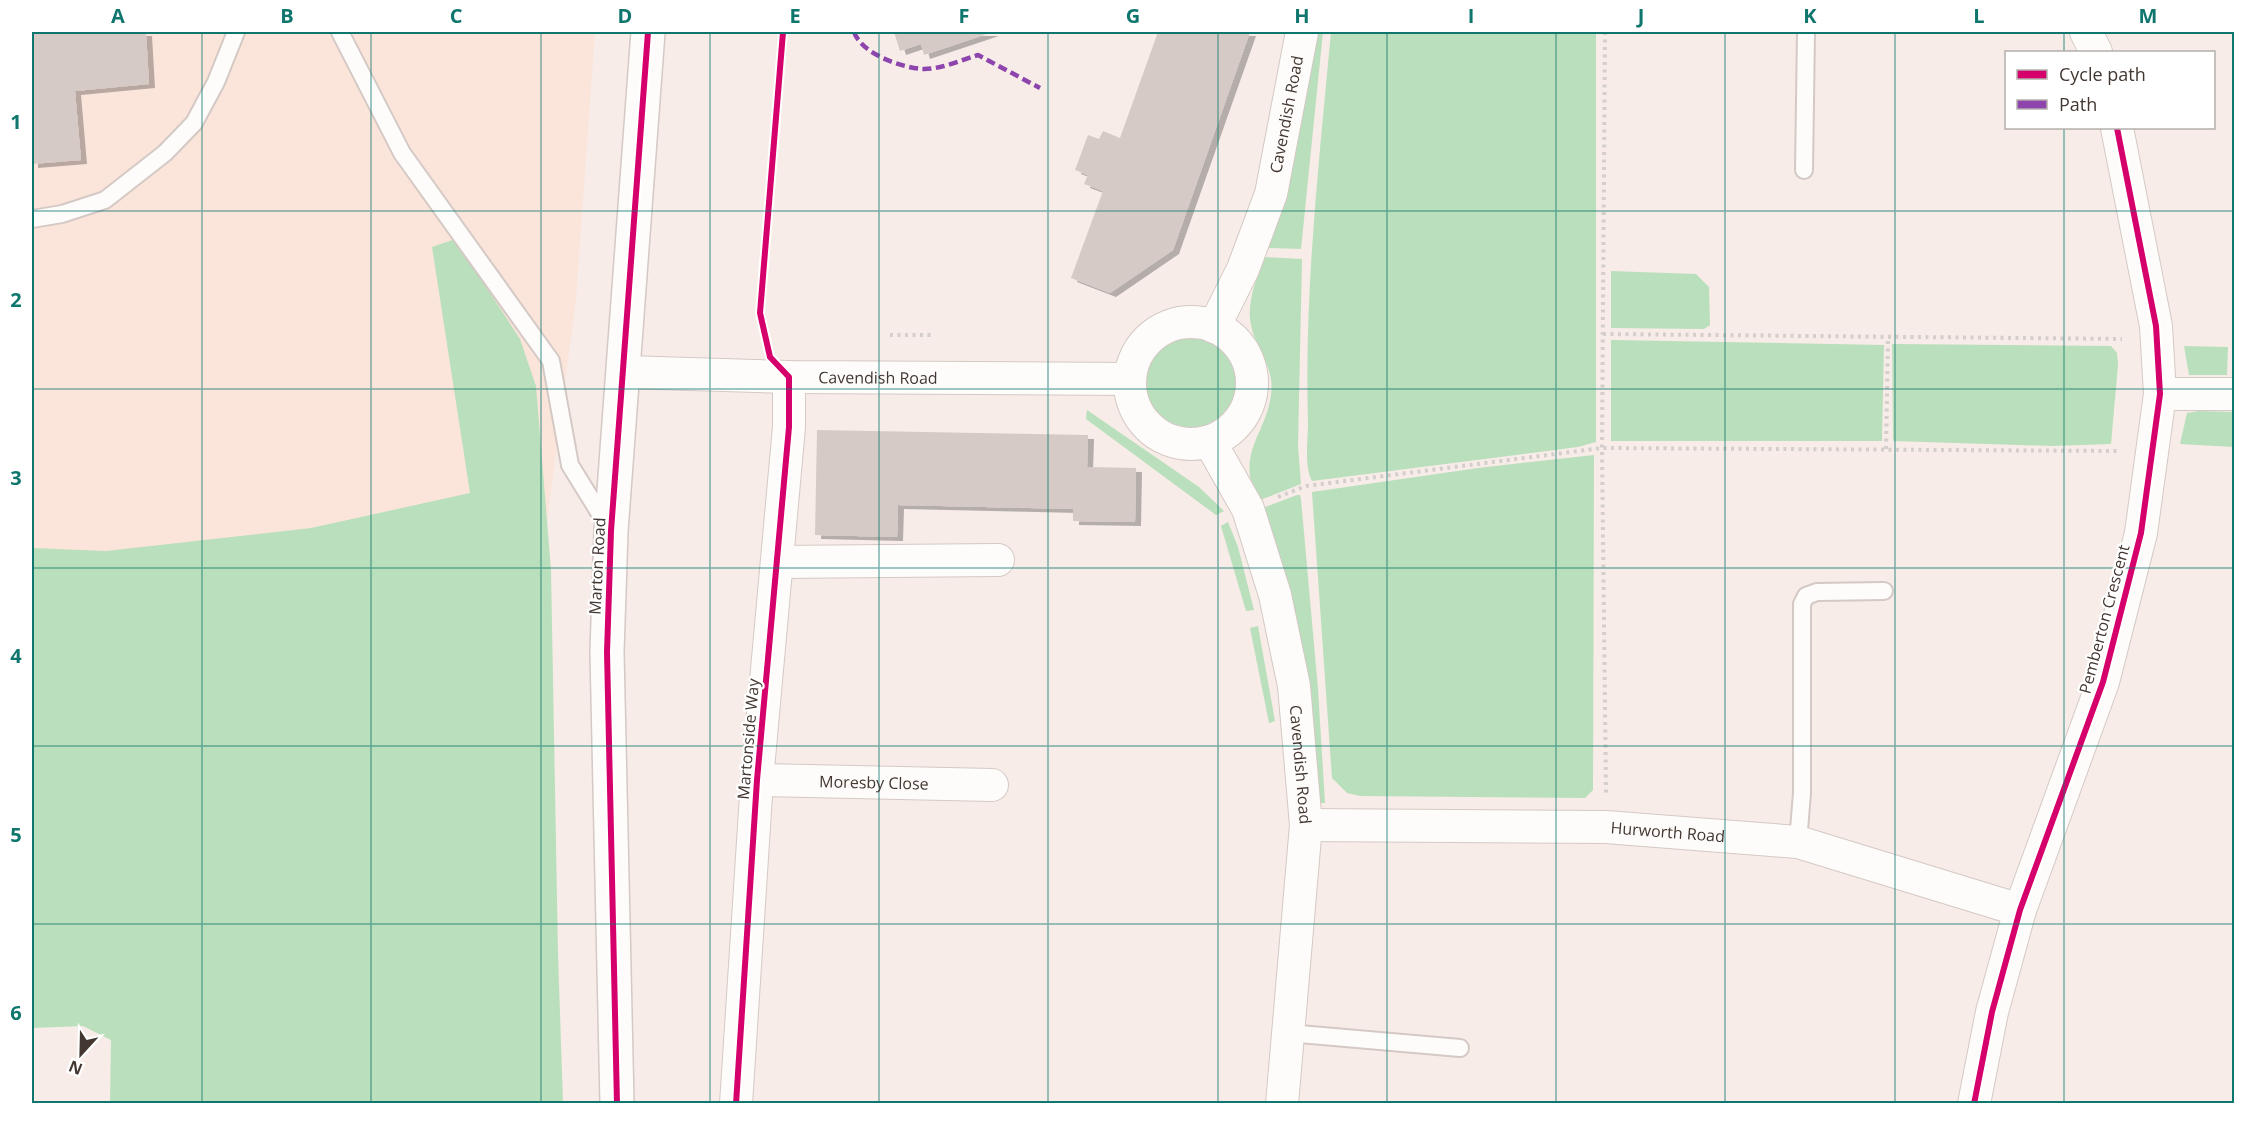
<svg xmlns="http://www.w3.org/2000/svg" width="2266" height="1135" font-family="'Open Sans',sans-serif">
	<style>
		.built { fill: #fbe5db }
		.green { fill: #badfbc }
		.building { fill: #d5cac5; filter: url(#shadow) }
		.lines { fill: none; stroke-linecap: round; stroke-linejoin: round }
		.service-casing { stroke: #d4c9c4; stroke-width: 20 }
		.minor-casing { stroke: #d4c9c4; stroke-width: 34 }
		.primary-casing { stroke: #d4c9c4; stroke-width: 36 }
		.path { stroke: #d4cecd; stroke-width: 4; stroke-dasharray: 3 4.5; stroke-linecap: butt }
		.service { stroke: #fefcfb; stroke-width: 16 }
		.minor { stroke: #fefcfb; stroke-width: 32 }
		.primary { stroke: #fefcfb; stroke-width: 33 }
		.quiet { stroke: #8e44ad; stroke-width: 4.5; stroke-dasharray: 9 4.5; stroke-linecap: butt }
		.cycleway-casing { stroke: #fff; stroke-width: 10 }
		.cycleway { stroke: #d6006c; stroke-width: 6 }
		.grid { fill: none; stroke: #0f766e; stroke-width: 1.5; stroke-opacity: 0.55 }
		.labels { text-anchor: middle; stroke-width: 4.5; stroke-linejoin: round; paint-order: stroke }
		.street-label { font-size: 16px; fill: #433731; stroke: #fff }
		.neatline { fill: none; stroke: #0f766e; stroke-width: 2 }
		.grid-label { font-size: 20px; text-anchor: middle; font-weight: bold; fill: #0f766e }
	</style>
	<defs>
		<filter id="shadow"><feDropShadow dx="6" dy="4" stdDeviation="0" flood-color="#0004"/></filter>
	</defs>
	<rect width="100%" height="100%" fill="#f7ece7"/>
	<polygon class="built" points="32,32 595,32 576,299 545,537 32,606"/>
	<g class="green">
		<polygon points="1313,32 1323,32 1301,249 1267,248"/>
		<path d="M1331,32H1596V442L1578,447L1312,481C1304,467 1308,439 1308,423C1304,292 1319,162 1331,32Z"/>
		<polygon points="455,239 520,339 536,386 551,570 558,954 563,1103 110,1103 111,1040 83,1026 32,1028 32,548 106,551 311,528 470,493 432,247"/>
		<path d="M1264,257L1302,259L1298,445L1301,484L1258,501C1235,453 1265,437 1271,395C1275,365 1256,351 1251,325C1246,303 1257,278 1264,257Z"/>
		<polygon points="1611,271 1696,274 1709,287 1710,325 1704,329 1611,328"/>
		<circle cx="1190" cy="384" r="46"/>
		<polygon points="1611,340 1884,345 1882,441 1611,441"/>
		<polygon points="1892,344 2111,346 2117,353 2118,365 2111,444 2052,446 1893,441"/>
		<polygon points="2184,346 2228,347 2227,375 2189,375"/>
		<polygon points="1087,410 1199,487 1224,511 1216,515 1086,419"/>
		<polygon points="2199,411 2234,412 2234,447 2180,444 2187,413"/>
		<polygon points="1594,455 1593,790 1585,798 1360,796 1347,793 1332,778 1312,492 1478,468"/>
		<polygon points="1297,495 1300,495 1301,499 1318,689 1325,803 1320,803 1318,797 1263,508"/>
		<polygon points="1228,522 1238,547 1254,610 1246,611 1221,526"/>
		<polygon points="1258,626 1275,721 1269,723 1250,628"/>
	</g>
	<g class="building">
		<polygon points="32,32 146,32 149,84 75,91 81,160 32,164"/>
		<polygon points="894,32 993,32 924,55 921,44 900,51"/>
		<polygon points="1158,32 1250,32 1173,250 1110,293 1071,278 1103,191 1084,184 1088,175 1075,170 1088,135 1099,139 1103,131 1120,138"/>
		<polygon points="817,430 1088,435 1087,467 1136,468 1135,522 1073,521 1073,509 898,505 897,537 815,535"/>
	</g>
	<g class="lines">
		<g class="service-casing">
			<g id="service">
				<polyline points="340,32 402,153 551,361 570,465 607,525"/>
				<polyline points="1804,170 1806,32"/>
				<polyline points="32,219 62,214 105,200 165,153 194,123 216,82 236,32"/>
				<polyline points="1798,842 1802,793 1802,604 1806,596 1817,592 1884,591"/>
				<polyline points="1288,1033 1460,1048"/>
			</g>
		</g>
		<g class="minor-casing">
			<g id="minor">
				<polyline points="2086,32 2096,52"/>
				<circle cx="1191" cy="383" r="61"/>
				<path id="s1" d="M1214,327L1243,269L1271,194L1302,32"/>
				<path id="s2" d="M624,372L789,377L1130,379"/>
				<polyline points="2160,394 2234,394"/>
				<path id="s3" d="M1210,442L1248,509L1275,595L1294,686L1306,825L1282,1104"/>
				<polyline points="778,562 998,560"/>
				<path id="s4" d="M757,780L992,785"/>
				<path id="s5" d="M1306,825L1606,827L1798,842L2020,910"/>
				<polyline points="736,1104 757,780 789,427 789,377"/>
				<polyline points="1974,1104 1992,1012 2020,910 2103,682 2141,533 2160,394 2156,326 2117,128"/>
			</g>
		</g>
		<g class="primary-casing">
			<polyline id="primary" points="617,1104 607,652 611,531 648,32"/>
		</g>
		<g class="path">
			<polyline points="1605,32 1602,448 1606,793"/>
			<polyline points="1603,334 2122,339"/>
			<polyline points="890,335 932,335"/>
			<polyline points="1886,449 1888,339"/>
			<polyline points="1278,497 1306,486 1602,448 2118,451"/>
		</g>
		<use href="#service" class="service"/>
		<use href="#minor" class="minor"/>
		<use href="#primary" class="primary"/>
		<path class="quiet" d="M854,32C862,54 900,67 922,69C939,70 962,60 978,55L1040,88"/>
		<g class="cycleway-casing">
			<g id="cycleway">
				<polyline points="617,1104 607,652 611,531 648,32"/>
				<polyline points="736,1104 757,780 789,427 789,377 770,357 760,313 783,32"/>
				<polyline points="1974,1104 1992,1012 2020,910 2103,682 2141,533 2160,394 2156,326 2117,128"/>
			</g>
		</g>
		<use href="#cycleway" class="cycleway"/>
	</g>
	<path class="grid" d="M202,32V1104M371,32V1104M541,32V1104M710,32V1104M879,32V1104M1048,32V1104M1218,32V1104M1387,32V1104M1556,32V1104M1725,32V1104M1895,32V1104M2064,32V52M2064,128V1104M32,211H2234M32,389H2234M32,568H2234M32,746H2234M32,924H2234"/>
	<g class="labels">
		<g class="street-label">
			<text dy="6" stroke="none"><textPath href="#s1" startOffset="226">Cavendish Road</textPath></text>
			<text dy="6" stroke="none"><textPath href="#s2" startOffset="254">Cavendish Road</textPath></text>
			<text transform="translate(597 566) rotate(-87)" y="6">Marton Road</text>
			<text transform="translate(2104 619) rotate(-75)" y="6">Pemberton Crescent</text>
			<text transform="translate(748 739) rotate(-85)" y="6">Martonside Way</text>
			<text dy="6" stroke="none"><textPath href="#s3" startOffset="339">Cavendish Road</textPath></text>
			<text dy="6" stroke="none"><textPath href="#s4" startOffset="117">Moresby Close</textPath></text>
			<text dy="6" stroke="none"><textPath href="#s5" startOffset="362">Hurworth Road</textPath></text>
		</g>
	</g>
	<rect width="2266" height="1135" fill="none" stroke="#ffffff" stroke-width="66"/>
	<rect x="2005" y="51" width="210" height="78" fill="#ffffff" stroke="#b4afad" stroke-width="1.5"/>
	<rect x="2017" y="70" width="30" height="9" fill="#d6006c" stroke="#b4afad" stroke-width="1.5"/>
	<text x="2059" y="81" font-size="18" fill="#433731">Cycle path</text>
	<rect x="2017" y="100" width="30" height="9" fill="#8e44ad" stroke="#b4afad" stroke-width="1.5"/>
	<text x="2059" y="111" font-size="18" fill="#433731">Path</text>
	<g transform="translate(81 1054) rotate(202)" stroke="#ffffff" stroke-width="4.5" paint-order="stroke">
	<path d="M0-4.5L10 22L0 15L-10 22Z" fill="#433731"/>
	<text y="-9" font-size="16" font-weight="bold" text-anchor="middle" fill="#433731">N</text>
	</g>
	<rect x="33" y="33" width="2200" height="1069" class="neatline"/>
	<g class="grid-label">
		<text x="118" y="23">A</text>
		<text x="287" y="23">B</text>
		<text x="456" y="23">C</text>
		<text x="625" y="23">D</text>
		<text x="795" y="23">E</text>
		<text x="964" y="23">F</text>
		<text x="1133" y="23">G</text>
		<text x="1302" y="23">H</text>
		<text x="1471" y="23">I</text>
		<text x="1641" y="23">J</text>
		<text x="1810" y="23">K</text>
		<text x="1979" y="23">L</text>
		<text x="2148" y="23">M</text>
		<text x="16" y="129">1</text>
		<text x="16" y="307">2</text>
		<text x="16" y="485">3</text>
		<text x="16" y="663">4</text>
		<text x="16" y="842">5</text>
		<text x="16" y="1020">6</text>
	</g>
</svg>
